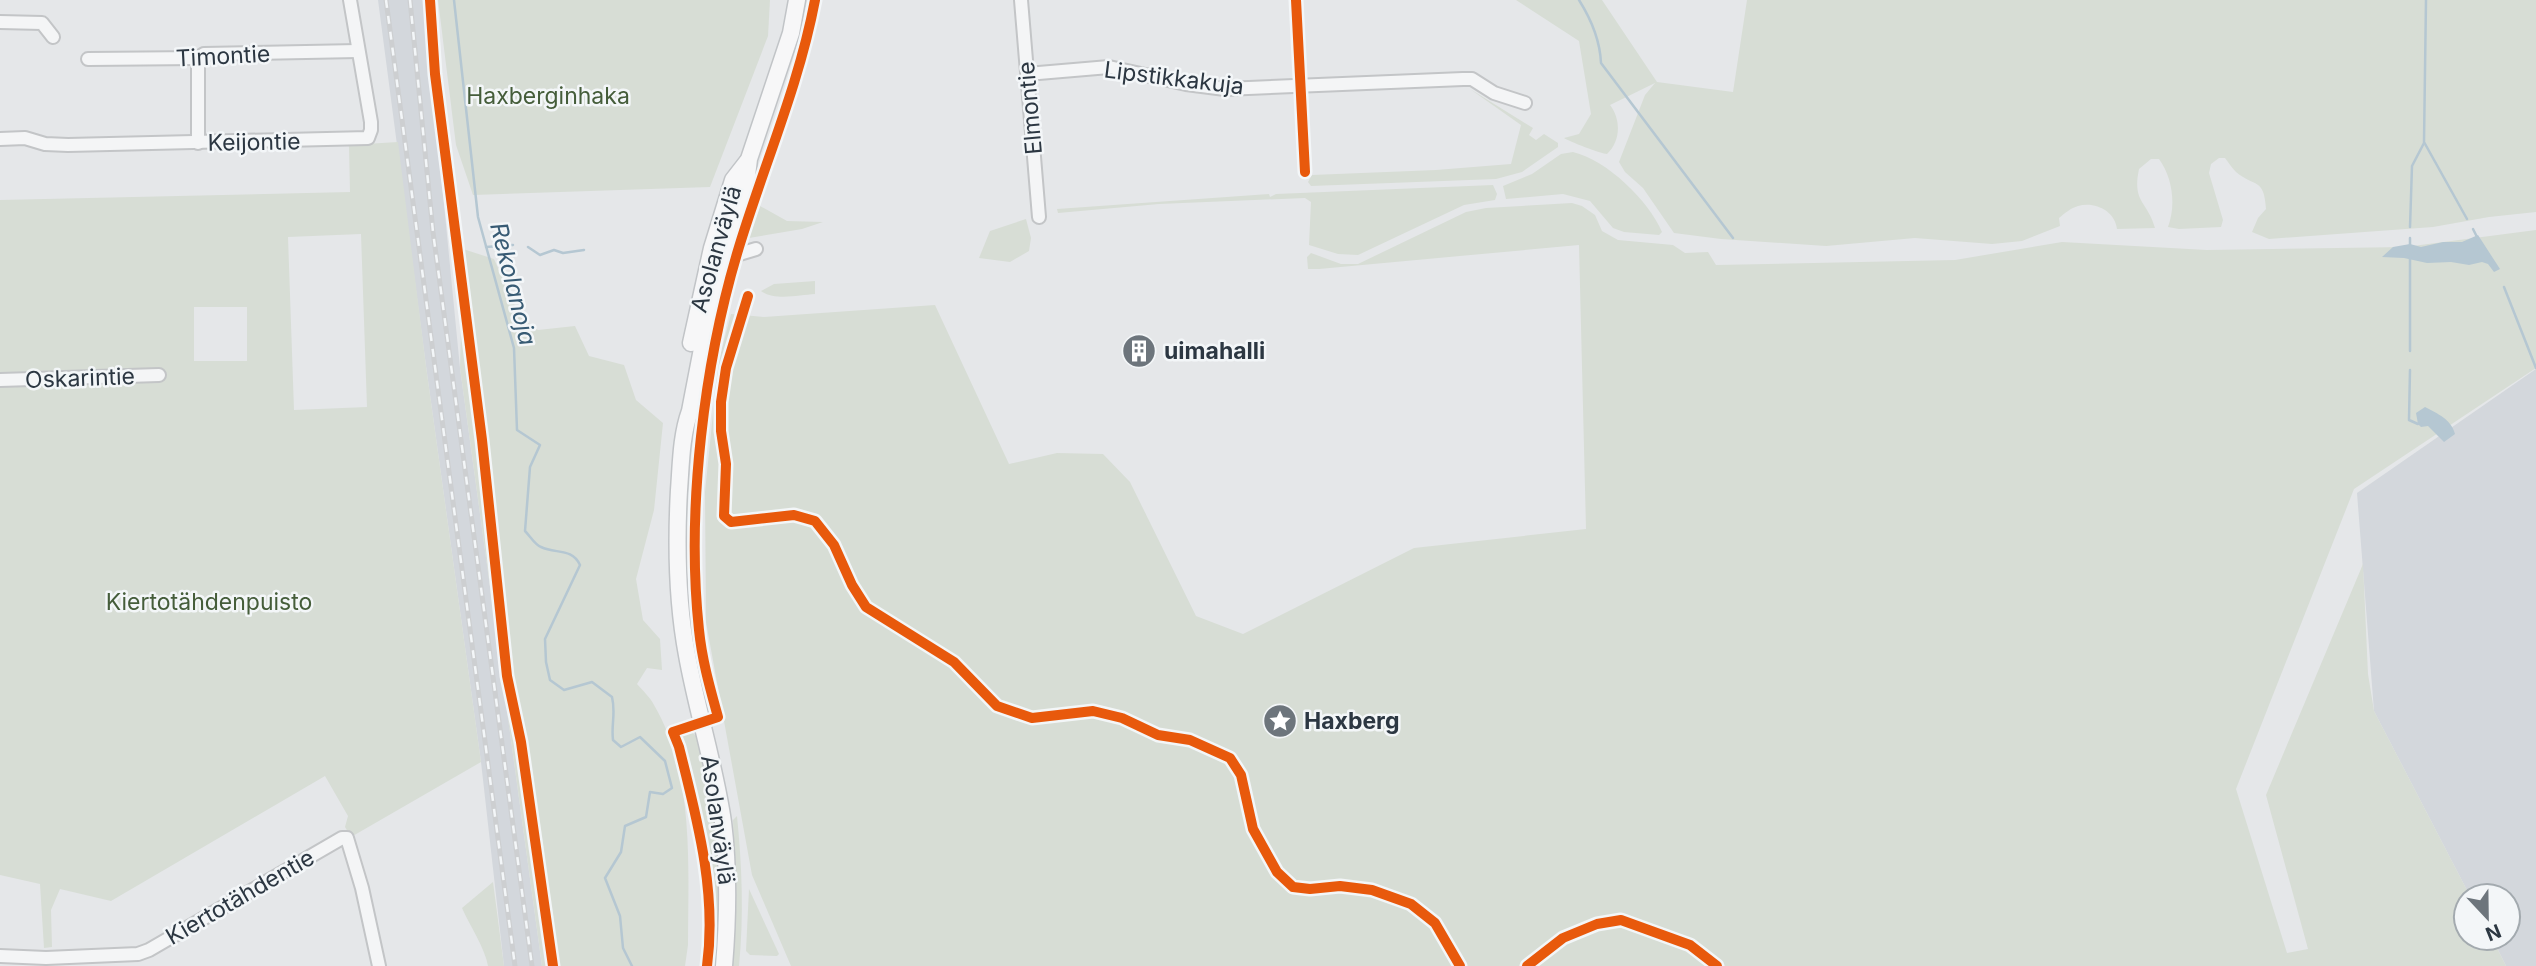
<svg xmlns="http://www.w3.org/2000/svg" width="2536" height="966" font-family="Inter,sans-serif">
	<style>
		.built { fill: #d3d7dc }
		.green { fill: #d7ddd5; fill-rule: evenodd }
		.water { fill: #b5c7d2 }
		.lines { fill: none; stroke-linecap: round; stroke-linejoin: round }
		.stream { stroke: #b5c7d2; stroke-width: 2.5 }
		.minor-casing { stroke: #c3c5c7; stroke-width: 16 }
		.major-casing { stroke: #c1c4c7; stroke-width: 19 }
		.minor { stroke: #f4f5f6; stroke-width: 12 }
		.major { stroke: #f7f7f8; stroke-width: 16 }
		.rail-casing { stroke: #cdcfd1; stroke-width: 5 }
		.rail { stroke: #f3f6f8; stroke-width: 2.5; stroke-dasharray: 8; stroke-linecap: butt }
		.cycleway-casing { stroke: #f3f6f8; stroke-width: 15 }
		.cycleway { stroke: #e8590c; stroke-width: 10 }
		.labels { text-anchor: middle; stroke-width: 5; stroke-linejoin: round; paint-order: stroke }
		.street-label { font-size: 23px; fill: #2c3742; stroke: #f3f6f8 }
		.park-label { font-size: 23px; fill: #455d3a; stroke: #f3f6f8 }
		.poi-label { font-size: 23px; font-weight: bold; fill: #2c3742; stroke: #f3f6f8; text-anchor: start }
		.water-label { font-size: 24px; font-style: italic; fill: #385b74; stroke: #f3f6f8 }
	</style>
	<rect width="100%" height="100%" fill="#e5e7e9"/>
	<g class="built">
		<polygon points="378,0 424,0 460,368 542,966 504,966 481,762 426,366"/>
		<polygon points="2536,369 2536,966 2506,966 2492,938 2508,938 2508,896 2470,896 2374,711 2357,493"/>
	</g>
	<g class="green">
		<polygon points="438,0 770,0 768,36 710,187 473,195 456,145"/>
		<path d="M1516,0H1602L1657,82L1733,92L1747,0H2536V212L2489,217L2433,227L2269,239L2252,232L2258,218L2266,209C2264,177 2255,188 2236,172C2232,168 2228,162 2225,158H2219L2211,164L2209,173L2223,220L2221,227L2179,229L2168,227C2176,206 2173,178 2159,159H2151L2139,169C2132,203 2147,200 2155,228L2117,229C2115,211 2095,201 2078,206C2071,208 2065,213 2059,218L2060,226L2022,241L1992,244L1915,238L1826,246L1721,239L1674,233L1643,188L1625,172L1619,162L1645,95L1655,83L1610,105C1621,119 1621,141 1607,154C1602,154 1568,141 1564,138L1579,134L1591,114L1579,41Z"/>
		<polygon points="1470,89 1533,128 1529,135 1536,140 1544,134 1558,143 1558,147 1522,172 1496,179 1311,186 1308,182 1312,175 1436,170 1511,164 1521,125"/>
		<path d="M398,142L426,366L481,762L351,837L345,827L348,816L325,776L111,901L60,889L51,910L52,947L44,948L40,884L0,875V200L350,192L349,145ZM361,234L367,407L294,410L288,237ZM194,307H247V361H194Z"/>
		<path d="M1573,152C1607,160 1649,201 1662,232L1659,235L1624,232L1613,228L1590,201L1563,194L1506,199L1503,186L1532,174L1561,154Z"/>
		<polygon points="1493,185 1497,194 1495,200 1464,205 1358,255 1338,254 1309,245 1311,202 1305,198 1159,204 1058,213 1057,209 1269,194 1270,197 1276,194"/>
		<polygon points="1572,203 1582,206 1595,215 1602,231 1618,240 1673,245 1685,253 1708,252 1716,265 1955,260 2062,242 2207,250 2405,247 2536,230 2536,368 2354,489 2236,789 2287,953 2308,949 2266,795 2363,564 2368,674 2374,711 2470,896 2466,896 2466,938 2492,938 2506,966 791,966 752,875 706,622 705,492 718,364 731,314 764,317 935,305 1009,464 1057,453 1103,454 1130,482 1196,616 1243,634 1414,548 1586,529 1579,245 1319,269 1308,269 1307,257 1311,253 1341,264 1358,264 1466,212 1486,208"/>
		<polygon points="760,206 787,221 823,222 802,229 749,238"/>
		<polygon points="1026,219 1031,238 1029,251 1010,262 979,258 990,231"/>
		<path d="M463,249L494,259L520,317L538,330L575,326L589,356L624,365L636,400L663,423L654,510L636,579L643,620L660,639L662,670L647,668L637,684C643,691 650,697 654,705C695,774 688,868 688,945L685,966H542L460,368Z"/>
		<path d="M815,281V294C799,295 775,301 761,291L774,284Z"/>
		<path d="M690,731L699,738L710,781L721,856L718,966H709C721,890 698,816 680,743L683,734Z"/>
		<path d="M737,816C742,866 744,916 739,966H730L735,894L733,820Z"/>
		<path d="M493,882L504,966H488C485,948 470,926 462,908Z"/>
		<polygon points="749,889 779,954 777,956 750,955 746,951"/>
	</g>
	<g class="water">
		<polygon points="2478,235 2500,269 2494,272 2488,264 2482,262 2469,265 2451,262 2427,263 2404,258 2382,257 2393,247 2410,244 2421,247 2443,242 2462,242"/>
		<path d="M2425,407C2438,414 2451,419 2455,434L2444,442L2428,426L2421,427L2418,424L2416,413Z"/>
	</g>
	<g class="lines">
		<g class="stream">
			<path d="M454,0L478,217L514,348L517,430L540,445L530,467L525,531C530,536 535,545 541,547C556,554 572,548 580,565L545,639L546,662L550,680L564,690L592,682L612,697C616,713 611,725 613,740L621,747L640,737L665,761L672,788L663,794L650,792L646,817L625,826L621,852L605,878L620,916L623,948L632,966"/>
			<path d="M1579,0C1591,19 1600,40 1601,63L1733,238"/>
			<polyline points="2426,0 2424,142 2467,219"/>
			<polyline points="2410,227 2412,166 2424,143"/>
			<polyline points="2473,229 2477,237"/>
			<polyline points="486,247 513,245"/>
			<polyline points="528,247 540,255 554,250 563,253 584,250"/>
			<polyline points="2410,247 2410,238"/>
			<polyline points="2410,257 2410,351"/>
			<polyline points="2504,287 2536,368"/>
			<polyline points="2410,370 2409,420 2418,424"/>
		</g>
		<g class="minor-casing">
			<g id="minor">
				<polyline points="1021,0 1039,217"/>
				<polyline points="0,22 42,23 53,37"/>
				<polyline points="88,59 198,58 204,54 358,51"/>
				<polyline points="1027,74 1109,67 1186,84 1225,89 1463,79 1472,79 1494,93 1525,103"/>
				<polyline points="0,139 25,138 45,144 68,145 368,138 371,130 371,122 350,0"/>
				<polyline points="198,143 198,58"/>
				<polyline points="719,251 736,255 756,249"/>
				<polyline points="0,380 159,375"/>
				<polyline points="0,956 46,958 138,954 149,950 342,838 347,838 362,888 379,966"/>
			</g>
		</g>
		<g class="major-casing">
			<g id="major">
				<polyline points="691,343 712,248 733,180 747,162"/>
				<path d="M724,966C728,918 729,870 723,822C715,766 697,711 687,655C677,602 676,545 679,490C681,464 681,436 690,411L711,302L746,184L749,159L791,33L797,0"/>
			</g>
		</g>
		<use href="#minor" class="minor"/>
		<use href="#major" class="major"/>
		<g class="rail-casing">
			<g id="rail">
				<polyline points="386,0 515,966"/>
				<polyline points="410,0 433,232 532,966"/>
			</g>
		</g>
		<use href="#rail" class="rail"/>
		<g class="cycleway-casing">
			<g id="cycleway">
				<polyline points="430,0 435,74 482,440 507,676 521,742 553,966"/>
				<polyline points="1296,0 1305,172"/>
				<polyline points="748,296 726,368 721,402 721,431 726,464 724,516 731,522 794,515 815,521 834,545 852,585 866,607 954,662 997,706 1032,718 1093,711 1122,718 1158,735 1190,740 1230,758 1241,775 1253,829 1277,872 1293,887 1310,889 1340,886 1372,890 1411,904 1435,923 1460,966"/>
				<path d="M707,966C717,891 697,819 679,747L673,732L718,717C710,688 702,660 699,630C686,510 704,362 739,247C764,165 799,85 815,0"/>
				<polyline points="1527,966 1563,938 1597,924 1621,920 1690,945 1717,966"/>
			</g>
		</g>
		<use href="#cycleway" class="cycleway"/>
	</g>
	<defs>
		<g id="building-disc" transform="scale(1.75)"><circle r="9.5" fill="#6d757c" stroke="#f3f6f8"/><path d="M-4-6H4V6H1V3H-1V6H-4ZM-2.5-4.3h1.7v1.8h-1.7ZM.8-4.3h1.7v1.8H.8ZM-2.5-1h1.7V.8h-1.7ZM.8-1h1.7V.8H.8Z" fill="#fff"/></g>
		<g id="sight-disc" transform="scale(1.75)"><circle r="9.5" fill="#6d757c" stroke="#f3f6f8"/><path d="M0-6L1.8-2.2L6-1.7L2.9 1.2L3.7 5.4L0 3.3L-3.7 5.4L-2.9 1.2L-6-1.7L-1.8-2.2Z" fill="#fff"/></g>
	</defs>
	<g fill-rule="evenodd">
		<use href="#building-disc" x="1139" y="351"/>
		<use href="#sight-disc" x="1280" y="721"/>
	</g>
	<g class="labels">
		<g class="street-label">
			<text transform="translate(223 56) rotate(-3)" y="8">Timontie</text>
			<text transform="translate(1174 78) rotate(7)" y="8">Lipstikkakuja</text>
			<text transform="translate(1030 108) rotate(-95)" y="8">Elmontie</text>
			<text transform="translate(254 142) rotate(-1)" y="8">Keijontie</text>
			<text transform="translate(716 249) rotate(-74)" y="8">Asolanväylä</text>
			<text transform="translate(80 378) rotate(-2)" y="8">Oskarintie</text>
			<text transform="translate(718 820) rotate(82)" y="8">Asolanväylä</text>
			<text transform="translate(240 897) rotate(-30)" y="8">Kiertotähdentie</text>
		</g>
		<g class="park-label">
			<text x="548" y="104">Haxberginhaka</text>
			<text x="209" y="610">Kiertotähdenpuisto</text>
		</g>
		<g class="poi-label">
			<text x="1164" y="359">uimahalli</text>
			<text x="1304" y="729">Haxberg</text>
		</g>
		<g class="water-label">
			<text transform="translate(513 284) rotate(76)" y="8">Rekolanoja</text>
		</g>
	</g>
	<g transform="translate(2487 917) rotate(158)"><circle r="33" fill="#f3f6f8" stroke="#a3aaaf" stroke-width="2"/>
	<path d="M0-5L12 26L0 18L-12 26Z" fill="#6d757c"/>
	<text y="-10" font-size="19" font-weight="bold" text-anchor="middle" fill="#2c3742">N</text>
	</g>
</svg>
